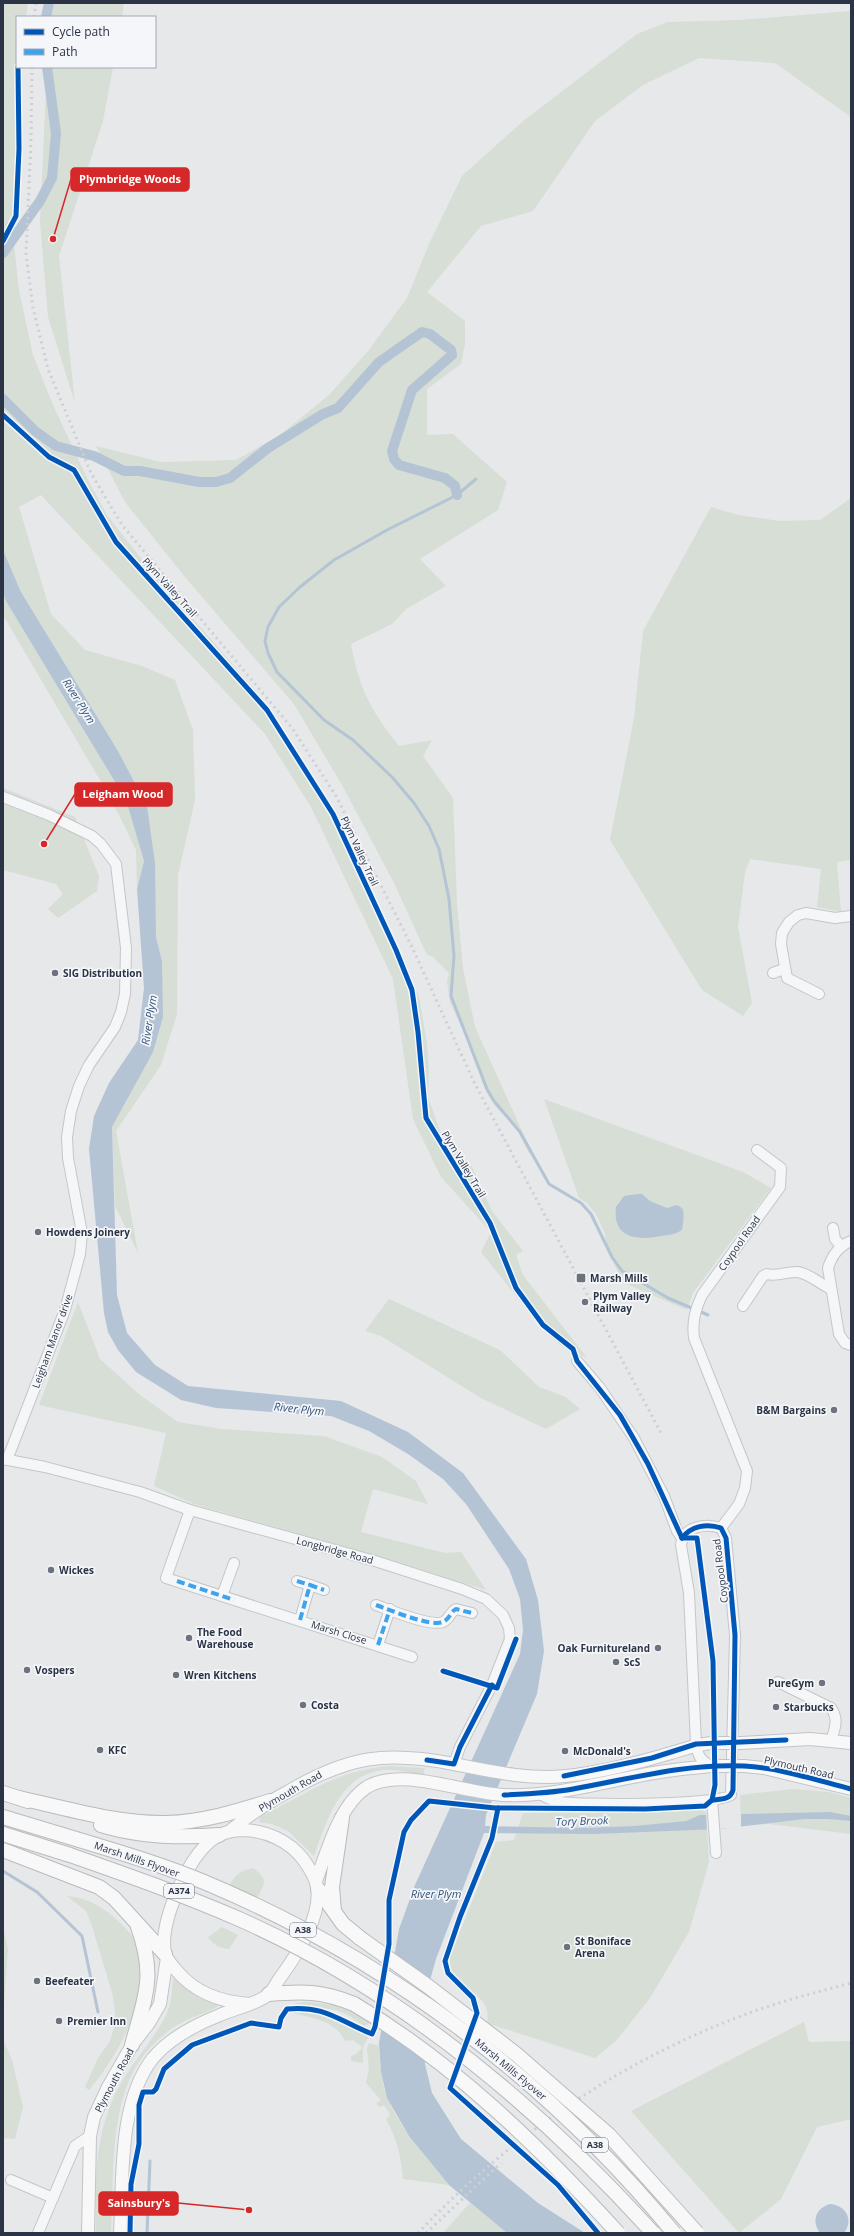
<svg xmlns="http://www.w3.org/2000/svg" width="854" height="2236" font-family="'Open Sans',sans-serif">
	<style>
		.green { fill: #d6ded6 }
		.water { fill: #b4c4d5 }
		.pier { fill: #e6e8ea }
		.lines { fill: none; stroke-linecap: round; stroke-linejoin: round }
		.stream { stroke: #b4c4d5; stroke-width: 3 }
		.canal { stroke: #b4c4d5; stroke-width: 10 }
		.minor-casing { stroke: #c4c6c8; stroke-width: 12 }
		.major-casing { stroke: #c2c5c8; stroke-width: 14 }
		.highway-casing { stroke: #b8bbbf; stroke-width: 16 }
		.minor { stroke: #f5f6f7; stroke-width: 10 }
		.major { stroke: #f8f8f8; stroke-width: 12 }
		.highway { stroke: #f8f8f8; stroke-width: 14 }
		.rail { stroke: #cecfd2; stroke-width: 3; stroke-dasharray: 2 4; stroke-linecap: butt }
		.major-bridge-casing { stroke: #c2c5c8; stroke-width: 14; stroke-linecap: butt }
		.highway-bridge-casing { stroke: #b8bbbf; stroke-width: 16; stroke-linecap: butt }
		.major-bridge { stroke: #f8f8f8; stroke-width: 12 }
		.highway-bridge { stroke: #f8f8f8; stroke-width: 14 }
		.quiet { stroke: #3ea3ec; stroke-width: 4; stroke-dasharray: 8 4; stroke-linecap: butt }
		.cycleway-casing { stroke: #f4f6f9; stroke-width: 8 }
		.cycleway { stroke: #0057b8; stroke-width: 5 }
		.poi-dot { fill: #6c737f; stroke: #f4f6f9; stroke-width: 1.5 }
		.labels { text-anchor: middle; stroke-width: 3.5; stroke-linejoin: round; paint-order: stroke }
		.shield { fill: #f4f6f9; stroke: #676e7b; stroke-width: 1 }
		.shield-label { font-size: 9px; font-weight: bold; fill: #2b3445 }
		.street-label { font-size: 10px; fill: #2b3445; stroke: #f4f6f9 }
		.poi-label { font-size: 10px; font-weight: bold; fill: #2b3445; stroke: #f4f6f9; text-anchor: start }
		.water-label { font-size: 11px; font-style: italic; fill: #34527a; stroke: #f4f6f9 }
		.leader { fill: none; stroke: #d62828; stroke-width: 1.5 }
		.callout-dot { fill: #d62828; stroke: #f4f6f9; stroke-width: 1.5 }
		.callout { fill: #d62828; stroke: #d62828; stroke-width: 1.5 }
		.callout-label { font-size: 11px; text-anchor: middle; font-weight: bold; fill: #fff }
	</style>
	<rect width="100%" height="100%" fill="#e6e8ea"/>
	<g class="green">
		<polygon points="3,3 28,3 26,17 17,17 17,67 21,67 14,244 19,290 33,355 53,405 88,480 107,515 139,556 266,703 338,816 419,997 427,1044 429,1069 428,1097 440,1131 472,1167 492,1211 523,1251 516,1255 523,1275 587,1358 560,1345 542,1328 481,1252 491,1232 441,1177 413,1119 393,979 311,807 265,734 41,495 19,507 51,614 85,650 142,666 175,680 193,730 195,800 178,875 177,1014 161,1065 116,1131 138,1253 115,1206 112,1127 127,1100 162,961 156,937 147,806 118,751 21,592 3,550"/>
		<polygon points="50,3 124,3 122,17 49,17"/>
		<path d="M851,11V117L775,63L699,58L643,85L595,121L533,211L481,226L427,292L465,321V344L461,364L427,389V435L453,434L507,482L498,510L420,559L446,586L406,609L392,624L351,644C360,691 370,709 399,746L432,740L423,756L453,798L457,904L463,968L475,1027L533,1155L529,1153L515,1126L495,1106L486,1092L465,1035L450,1002L447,981L449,973L432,956L427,955L394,883L342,785L294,704L185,577L125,502L96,446L161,462L236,460L280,435L329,395L368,351L407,298L429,244L462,176L522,122L637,34L668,22L740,20Z"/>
		<polygon points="47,67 113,67 103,121 59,256 75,403 48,317 40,222"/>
		<polygon points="851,498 851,860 837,862 841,912 817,907 821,869 750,859 745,872 738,927 752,1003 743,1016 702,990 610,840 634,718 643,631 711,507 738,515 780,521 820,520"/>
		<polygon points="3,592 126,800 144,861 137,889 136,850 121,819 100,780 3,615"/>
		<polygon points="3,788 75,817 99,876 97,891 58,918 48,909 63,894 56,884 3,870"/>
		<polygon points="544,1099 743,1172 771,1188 693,1293 687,1310 624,1283 607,1251 605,1234 596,1214 587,1203 579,1198"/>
		<polygon points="389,1299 500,1350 539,1387 566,1397 580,1409 546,1429 481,1398 381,1336 365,1331"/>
		<polygon points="78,1302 100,1359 140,1395 178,1422 222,1429 324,1436 382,1457 416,1481 428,1504 373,1489 361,1532 445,1553 461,1552 486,1590 398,1562 194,1504 154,1486 166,1433 39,1405"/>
		<path d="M390,1766L425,1768L423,1776C410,1773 395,1769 384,1770C340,1774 327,1820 314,1856L288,1831L272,1824L259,1822L260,1817C306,1794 337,1770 390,1766Z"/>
		<polygon points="793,1789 829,1792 851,1798 851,1834 769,1824 741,1826 740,1795"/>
		<path d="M700,1810L706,1812L709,1862L689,1932L650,1998L616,2041L595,2058L487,2023C493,1995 462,1992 452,1971C451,1967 450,1963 449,1959L496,1842L514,1840L523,1813Z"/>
		<path d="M253,1868C270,1880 264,1883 257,1899L229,1886C234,1875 242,1870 253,1868Z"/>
		<path d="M67,1896C87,1898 104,1907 118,1921C123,1926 129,1931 133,1937C160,1983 119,2055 89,2090L85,2087L98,2058L110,2041L114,2028L115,2013L113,1996L91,1923L86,1911Z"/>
		<polygon points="3,1927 8,1949 3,2018"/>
		<path d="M222,1927L238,1935L229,1949C221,1949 212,1944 208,1937Z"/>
		<path d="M173,1978L199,1998L219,2005C215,2010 189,2018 181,2023C172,2027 164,2034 157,2041C106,2086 115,2171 111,2233H96C95,2181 94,2138 117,2090C131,2063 154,2041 167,2013C172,2002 172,1990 173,1978Z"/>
		<path d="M304,2002C318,2002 364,2008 369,2024L364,2026L348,2015L336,2010L295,2004V2003Z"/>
		<path d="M291,2010L327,2014L369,2036L363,2047V2063L351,2061V2056L356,2054L362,2048L360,2045L353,2040L345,2041C335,2019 310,2018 289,2012Z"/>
		<polygon points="804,2022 809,2042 851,2041 851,2119 817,2127 781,2199 739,2233 631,2111"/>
		<polygon points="3,2039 12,2060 23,2107 15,2139 3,2138"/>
		<path d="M369,2043L379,2046C380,2063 381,2081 387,2097C399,2128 429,2160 449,2185L403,2179C401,2156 397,2139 386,2119L390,2115L384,2105L379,2107L376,2103L381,2100L366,2083L369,2069L367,2049Z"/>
		<polygon points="470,2203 507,2233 443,2233"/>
	</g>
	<g class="water">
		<polygon points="3,550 21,592 118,751 147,806 155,863 156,937 162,961 163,1017 153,1052 112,1127 117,1295 127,1333 155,1365 188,1386 341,1401 408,1432 463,1473 526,1559 538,1600 544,1651 537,1694 486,1815 485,1826 587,1828 634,1826 686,1821 700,1815 830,1812 851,1816 851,1821 828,1819 805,1819 720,1829 594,1834 484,1833 436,1959 422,2009 425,2064 432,2093 461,2139 538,2203 585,2233 507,2233 449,2185 409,2136 387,2098 381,2072 379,2043 399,1929 415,1885 520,1654 523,1630 520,1599 509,1569 466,1504 443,1479 408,1454 369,1431 331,1416 216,1408 181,1400 136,1372 118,1350 108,1332 104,1313 89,1149 94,1116 109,1083 138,1040 144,988 137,889 144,861 126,800 6,601 3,592"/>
		<path d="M638,1194H642L650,1201L667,1208L677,1205L682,1208C685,1212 683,1225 682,1230C676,1234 669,1235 661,1236C637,1241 612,1238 616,1207L624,1196Z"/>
		<path d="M830,2204C846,2205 854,2220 844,2233H820C811,2221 816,2208 830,2204Z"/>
	</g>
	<g class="pier">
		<polygon points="741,1812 741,1827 707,1830 706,1813"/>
		<polygon points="392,1958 430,1986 424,2009 427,2062 380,2028"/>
	</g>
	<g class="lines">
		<g class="stream">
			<polyline points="476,479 457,495 387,530 334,560 300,587 279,607 268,627 265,641 268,653 277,672 324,720 353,740 392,777 414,803 429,826 439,849 449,899 454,956 451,996 487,1089 494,1101 520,1132 549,1184 581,1203 591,1214 612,1257 622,1271 668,1298 708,1315"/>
			<polyline points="3,1871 37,1892 82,1936 98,2012"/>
			<polyline points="147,2233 150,2161"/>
		</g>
		<g class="canal">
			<polyline points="46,17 49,3"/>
			<polyline points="3,253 40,201 52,178 56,133 47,67"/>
			<polyline points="3,399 35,431 56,446 94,456 124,471 140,471 199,482 216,482 230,478 268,448 323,414 338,408 379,362 422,332 430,334 451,350 452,355 412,390 392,451 394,459 399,465 445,478 455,486 457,495"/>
		</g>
		<g class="minor-casing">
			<g id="minor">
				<polyline points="3,797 49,815 92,836 101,844 116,864 126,948 125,994 121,1012 115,1027 89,1065 79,1086 71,1111 67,1137 68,1158 82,1233 80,1254 65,1310 7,1460"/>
				<polyline points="773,973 784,969"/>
				<polyline points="819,994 787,978 781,944 782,933 789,922 798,915 806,913 835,918 851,916"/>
				<polyline points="833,1228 835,1239 840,1245"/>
				<path d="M851,1241C839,1246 832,1255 828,1268L839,1334L845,1343L851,1345"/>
				<path d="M743,1306L763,1276L767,1274C778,1277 787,1271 798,1272C810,1274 820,1284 831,1289"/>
				<polyline points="577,1361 600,1388 634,1438 664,1496 677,1531 682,1538"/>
				<polyline points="3,1459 45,1467 140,1492 190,1510 375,1561 462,1589 486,1599 503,1615 509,1628 510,1639 492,1685 460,1747 454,1764"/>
				<polyline points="190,1510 166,1578 412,1657"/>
				<path d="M721,1528L739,1504L745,1488L747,1471L694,1338C692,1322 695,1310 702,1295L780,1187L781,1168L757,1150"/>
				<polyline points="297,1581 310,1585"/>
				<polyline points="222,1596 234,1563"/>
				<path d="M376,1605C390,1610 430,1627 443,1622C450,1619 450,1612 456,1609L472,1613"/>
				<polyline points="300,1620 310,1585 324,1590"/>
				<polyline points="378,1645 390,1609"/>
				<path d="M778,1682L831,1708C839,1719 835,1728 831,1741"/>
				<path d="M538,1793C543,1796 549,1799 555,1801C575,1806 719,1805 731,1795L735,1635L726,1538L721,1528C706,1523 683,1526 681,1545L689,1593L696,1744C698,1756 700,1760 711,1766"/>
				<polyline points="712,1800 716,1853"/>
				<polyline points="11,2180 53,2198"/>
				<polyline points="38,2233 75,2146 90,2136"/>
			</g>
		</g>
		<g class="major-casing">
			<g id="major">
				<polyline points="741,1743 810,1739 851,1743"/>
				<polyline points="744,1766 764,1768 851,1789"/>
				<path d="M231,1830C249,1815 268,1802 289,1791C349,1756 385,1751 454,1764C490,1771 528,1780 565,1776C600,1773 637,1763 671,1753C685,1749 697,1744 712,1743"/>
				<path d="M316,1881C327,1852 339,1805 367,1787C402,1766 465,1794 504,1795C557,1797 608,1780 660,1772C677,1769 694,1768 711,1766"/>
				<polyline points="88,2233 90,2136 94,2117 108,2087 132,2045 149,2023 160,2004 167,1958"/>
				<path d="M120,2233C123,2180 118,2102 153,2058C169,2039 197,2024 220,2015C235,2008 255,2005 268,1995C273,1991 276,1983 280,1978C296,1956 322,1917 317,1887C316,1878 308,1866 303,1859C289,1841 267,1831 244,1830C230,1830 217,1834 207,1844C186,1864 159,1923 165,1953C166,1959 172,1965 176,1970C195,1993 220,2002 250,2004"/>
			</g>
		</g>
		<g class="highway-casing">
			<g id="highway">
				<polyline points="3,1793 28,1801"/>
				<path d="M19,1798C66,1808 116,1824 166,1823C202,1822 236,1812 270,1801"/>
				<polyline points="3,1817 76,1839"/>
				<path d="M101,1825C140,1837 179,1838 219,1835"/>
				<polyline points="3,1834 70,1855"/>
				<polyline points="3,1850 99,1887 114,1898 165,1954"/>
				<polyline points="318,1889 343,1924 360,1938"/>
				<polyline points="334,1911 332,1887 342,1818"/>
				<path d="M269,1994C303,1991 322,1991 354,2004"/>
				<path d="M132,2045C145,1997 156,1977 138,1927"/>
			</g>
		</g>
		<use href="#minor" class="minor"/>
		<use href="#major" class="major"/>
		<use href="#highway" class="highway"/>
		<g class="rail">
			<polyline points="34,17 36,3"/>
			<polyline points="32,67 31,141 26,254 33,308 48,369 91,473 122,525 292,728 336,796 411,945 475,1084 661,1433"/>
			<path d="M418,2233C508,2138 619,2062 741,2016C777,2002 814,1993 851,1983"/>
			<polyline points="426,2233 501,2163"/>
		</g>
		<g class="major-bridge-casing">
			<g id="major-bridge">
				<polyline points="712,1743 741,1743"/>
				<polyline points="711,1766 744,1766"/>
			</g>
		</g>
		<g class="highway-bridge-casing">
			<g id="highway-bridge">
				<path d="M76,1839C119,1852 163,1865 204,1882C388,1959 548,2080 674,2233"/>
				<path d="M70,1855C127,1875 184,1895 239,1919C399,1990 536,2104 653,2233"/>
				<polyline points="360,1938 429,1987 516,2054 563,2095 609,2135 697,2233"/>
				<path d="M354,2004C455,2064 540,2147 618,2233"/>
			</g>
		</g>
		<use href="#major-bridge" class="major-bridge"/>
		<use href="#highway-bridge" class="highway-bridge"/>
		<g class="quiet">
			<polyline points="177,1581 234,1600"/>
			<polyline points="297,1581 310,1585"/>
			<path d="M376,1605C390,1610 430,1627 443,1622C450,1619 450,1612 456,1609L472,1613"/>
			<polyline points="300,1620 310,1585 324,1590"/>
			<polyline points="378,1645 390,1609"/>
		</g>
		<g class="cycleway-casing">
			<g id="cycleway">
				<polyline points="3,241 16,216 19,149 18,67"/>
				<polyline points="3,415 49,457 74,470 116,542 267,710 333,814 396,950 412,990 418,1032 426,1118 490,1223 516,1288 543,1325 573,1349 577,1361 620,1415 648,1464 682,1538"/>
				<path d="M682,1538C691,1526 707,1523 721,1528L726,1538L735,1635L733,1790C730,1800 722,1799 712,1800"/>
				<polyline points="443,1671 497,1688 516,1639"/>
				<polyline points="427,1760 454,1764 460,1747 492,1685"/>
				<polyline points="564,1776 652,1758 696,1744 786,1740"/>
				<path d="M504,1795C527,1794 551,1793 573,1789C630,1779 686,1763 744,1766C780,1768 816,1780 851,1789"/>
				<polyline points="498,1808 492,1838 460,1917 445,1961 448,1973 473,1998 477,2013 450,2088 558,2185 598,2233"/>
				<path d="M130,2233L131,2184L139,2144V2105L143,2092H153L156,2089L164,2069L192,2045L251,2023L279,2027L281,2018L287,2009C325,2005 339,2021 372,2034L375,2027L389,1944V1900L404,1832L411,1820L429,1801L495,1808L645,1809L705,1806L712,1800L715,1785L713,1661L697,1538H682"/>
			</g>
		</g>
		<use href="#cycleway" class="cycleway"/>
	</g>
	<g class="poi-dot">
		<circle cx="55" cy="973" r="4"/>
		<circle cx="38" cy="1232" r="4"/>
		<rect x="576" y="1273" width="10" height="10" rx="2"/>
		<circle cx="585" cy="1302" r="4"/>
		<circle cx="834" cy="1410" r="4"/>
		<circle cx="51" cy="1570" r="4"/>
		<circle cx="189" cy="1638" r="4"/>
		<circle cx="658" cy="1648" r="4"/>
		<circle cx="616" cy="1662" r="4"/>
		<circle cx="27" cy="1670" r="4"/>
		<circle cx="176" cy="1675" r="4"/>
		<circle cx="822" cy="1683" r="4"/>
		<circle cx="303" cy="1705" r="4"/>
		<circle cx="776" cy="1707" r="4"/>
		<circle cx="100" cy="1750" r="4"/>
		<circle cx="565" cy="1751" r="4"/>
		<circle cx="567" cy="1947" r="4"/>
		<circle cx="37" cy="1981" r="4"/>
		<circle cx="59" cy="2021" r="4"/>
	</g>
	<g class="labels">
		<g class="shield">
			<rect x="164" y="1884" width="30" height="14" rx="3"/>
			<rect x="290" y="1923" width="26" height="14" rx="3"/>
			<rect x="582" y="2138" width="26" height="14" rx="3"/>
		</g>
		<g class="shield-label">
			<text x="179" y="1894">A374</text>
			<text x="303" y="1933">A38</text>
			<text x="595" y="2148">A38</text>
		</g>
		<g class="street-label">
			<text transform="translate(170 587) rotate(48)" y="4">Plym Valley Trail</text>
			<text transform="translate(360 851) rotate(65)" y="4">Plym Valley Trail</text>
			<text transform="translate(464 1164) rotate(59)" y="4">Plym Valley Trail</text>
			<text transform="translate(739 1243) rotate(-55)" y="4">Coypool Road</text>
			<text transform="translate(52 1341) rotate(-70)" y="4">Leigham Manor drive</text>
			<text transform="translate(335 1550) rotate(15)" y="4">Longbridge Road</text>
			<text transform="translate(720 1571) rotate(-97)" y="4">Coypool Road</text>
			<text transform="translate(339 1632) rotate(17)" y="4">Marsh Close</text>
			<text transform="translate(799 1767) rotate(13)" y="4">Plymouth Road</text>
			<text transform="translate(290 1791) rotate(-30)" y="4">Plymouth Road</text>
			<text transform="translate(137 1859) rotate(19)" y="4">Marsh Mills Flyover</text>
			<text transform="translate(511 2069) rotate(40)" y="4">Marsh Mills Flyover</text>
			<text transform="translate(114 2080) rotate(-62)" y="4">Plymouth Road</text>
		</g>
		<g class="poi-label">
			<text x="63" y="977">SIG Distribution</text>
			<text x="46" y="1236">Howdens Joinery</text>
			<text x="590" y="1282">Marsh Mills</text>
			<text x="593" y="1300">Plym Valley<tspan x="593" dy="12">Railway</tspan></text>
			<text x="826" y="1414" text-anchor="end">B&amp;M Bargains</text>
			<text x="59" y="1574">Wickes</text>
			<text x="197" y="1636">The Food<tspan x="197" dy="12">Warehouse</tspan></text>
			<text x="650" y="1652" text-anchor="end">Oak Furnitureland</text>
			<text x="624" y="1666">ScS</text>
			<text x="35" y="1674">Vospers</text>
			<text x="184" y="1679">Wren Kitchens</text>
			<text x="814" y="1687" text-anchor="end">PureGym</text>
			<text x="311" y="1709">Costa</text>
			<text x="784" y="1711">Starbucks</text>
			<text x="108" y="1754">KFC</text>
			<text x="573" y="1755">McDonald's</text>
			<text x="575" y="1945">St Boniface<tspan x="575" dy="12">Arena</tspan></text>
			<text x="45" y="1985">Beefeater</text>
			<text x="67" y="2025">Premier Inn</text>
		</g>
		<g class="water-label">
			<text transform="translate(79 701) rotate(58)" y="4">River Plym</text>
			<text transform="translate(149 1020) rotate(-81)" y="4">River Plym</text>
			<text transform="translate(299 1409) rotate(6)" y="4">River Plym</text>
			<text transform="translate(582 1821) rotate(-2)" y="4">Tory Brook</text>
			<text x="436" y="1898">River Plym</text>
		</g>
	</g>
	<path class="leader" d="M53 239L71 179M44 844L75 794M249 2210L178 2203"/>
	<g class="callout-dot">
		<circle cx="53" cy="239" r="4"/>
		<circle cx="44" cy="844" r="4"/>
		<circle cx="249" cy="2210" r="4"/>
	</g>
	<g class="callout">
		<rect x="71" y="168" width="118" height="23" rx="4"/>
		<rect x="75" y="783" width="97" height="23" rx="4"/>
		<rect x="99" y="2192" width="79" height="23" rx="4"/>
	</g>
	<g class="callout-label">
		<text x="130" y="183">Plymbridge Woods</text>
		<text x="123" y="798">Leigham Wood</text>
		<text x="139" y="2207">Sainsbury's</text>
	</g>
	<rect width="854" height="2236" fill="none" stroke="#2b3445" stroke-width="8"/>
	<rect x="16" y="16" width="140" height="52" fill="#f4f6f9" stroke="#a4a8b1"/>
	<rect x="24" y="29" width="20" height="6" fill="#0057b8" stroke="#a4a8b1"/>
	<text x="52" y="36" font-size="12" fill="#2b3445">Cycle path</text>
	<rect x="24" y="49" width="20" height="6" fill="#3ea3ec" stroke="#a4a8b1"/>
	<text x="52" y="56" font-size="12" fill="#2b3445">Path</text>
</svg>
